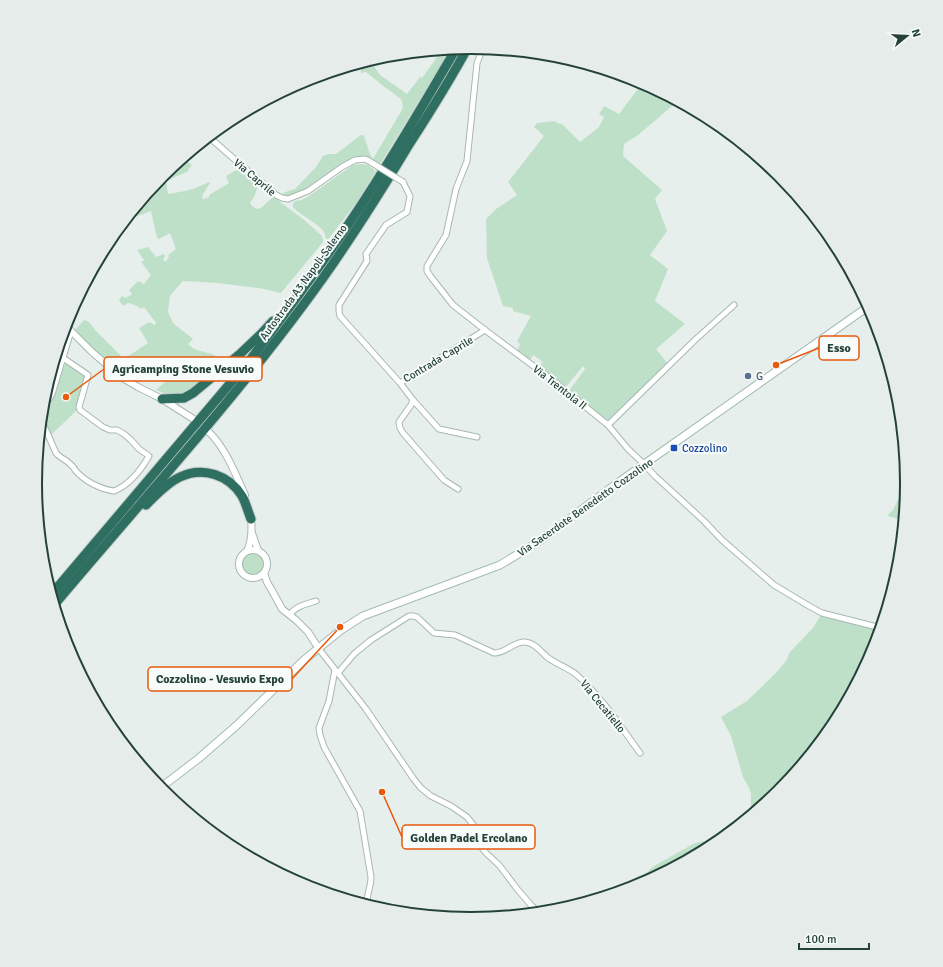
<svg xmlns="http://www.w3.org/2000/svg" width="943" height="967" font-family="Signika,sans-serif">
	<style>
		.green { fill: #bfe0c8 }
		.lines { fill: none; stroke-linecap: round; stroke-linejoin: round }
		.minor-casing { stroke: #a8b8b2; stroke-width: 7 }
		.tertiary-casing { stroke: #a8b8b2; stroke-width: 8 }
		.secondary-casing { stroke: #a4bbb3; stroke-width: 9 }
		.motorway-casing { stroke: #c2cac8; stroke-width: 11 }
		.minor { stroke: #fff; stroke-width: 5 }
		.tertiary { stroke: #fff; stroke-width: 6 }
		.secondary { stroke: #fff; stroke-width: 7 }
		.motorway { stroke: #2f6f62; stroke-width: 9 }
		.minor-bridge-casing { stroke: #a8b8b2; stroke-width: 7; stroke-linecap: butt }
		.minor-bridge { stroke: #fff; stroke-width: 5 }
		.service-dot { fill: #5c6f8a; stroke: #f7fbf9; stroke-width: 1.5 }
		.transit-dot { fill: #1a4fb4; stroke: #f7fbf9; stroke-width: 1.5 }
		.labels { text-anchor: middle; stroke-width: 4; stroke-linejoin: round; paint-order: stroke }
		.street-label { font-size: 11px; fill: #24423a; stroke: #f7fbf9 }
		.service-label { font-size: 11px; fill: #4e5e75; stroke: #f7fbf9; text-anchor: start }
		.transit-label { font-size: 11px; fill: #164399; stroke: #f7fbf9; text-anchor: start }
		.rim { fill: none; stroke: #24423a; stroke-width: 2 }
		.leader { fill: none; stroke: #e8590c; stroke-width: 1.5 }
		.callout-dot { fill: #e8590c; stroke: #f7fbf9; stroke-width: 1.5 }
		.callout { fill: #f7fbf9; stroke: #e8590c; stroke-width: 1.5 }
		.callout-label { font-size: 12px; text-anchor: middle; font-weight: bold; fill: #24423a }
	</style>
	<rect width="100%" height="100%" fill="#e6efeb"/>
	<g class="green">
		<polygon points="451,49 380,164 372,160 365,159 354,159 302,192 288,196 282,194 288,191 295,189 316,167 323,156 329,154 336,154 361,135 363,135 364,136 370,154 373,159 403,108 402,102 401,99 382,85 366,72 364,72 361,74 361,67 360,63 370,60 380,75 407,94 420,77 422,78 442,50"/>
		<polygon points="638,80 678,101 638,135 624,144 623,156 662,190 655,199 667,231 650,255 668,269 655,301 685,324 656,349 668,364 606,423 570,391 571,388 585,369 583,366 566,387 539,367 543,362 533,355 530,360 517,352 520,344 517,341 531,316 513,311 513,308 503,306 487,258 486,219 496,209 517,195 508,182 544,136 534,127 537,123 555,121 557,123 562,124 580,142 599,127 604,117 599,114 604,106 619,114 637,90"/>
		<path d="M186,159L192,166L188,169L189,171L166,181L168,194L185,191L193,189L209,182L210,183L203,194L202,198L204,199L209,197V195L229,183L226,176L240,168L258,185L255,195L250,203L252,206L257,209L261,208L273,197L303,219L321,235L323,239V242L281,293L259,288L218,283L183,281L170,296L168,312L173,323L193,339L188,344L194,349L215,355L213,361L221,366C210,375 189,395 175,395C168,395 162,392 156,390L169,378L154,363L134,380L108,364L75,330L84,320L89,322L96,331L124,359L148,343L139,328L149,322L155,325L156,322L153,319L144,307L141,309L135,305L128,303L123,306L119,300L122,296L126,298L132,294L129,290L138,281L144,284L151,275L141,262L144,260L137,250L148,247L156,257L164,254L165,256L163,260L166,262L169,256L168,255L176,249L170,233L159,239L157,238L151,211L127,220V219C144,198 161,171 186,159Z"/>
		<path d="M361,164L368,165L376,171L356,203L327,241C326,239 325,235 324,232C318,223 301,216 293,207V204L295,201L302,200L309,196L353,165Z"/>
		<polygon points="66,362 86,376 77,410 50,436 42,416 43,411 51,401"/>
		<polygon points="908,479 908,484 904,521 903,520 887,516 893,510"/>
		<circle cx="253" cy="564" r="11"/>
		<polygon points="823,611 882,627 875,651 834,726 780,792 754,814 751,808 751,794 749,788 743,777 731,736 721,717 747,701 776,673 786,661 790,652 813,628"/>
		<polygon points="752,815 714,847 638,887 619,893 634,883 654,866 695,843 710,840 721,835 743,817"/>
	</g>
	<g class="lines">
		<g class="minor-casing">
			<g id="minor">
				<polyline points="483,48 477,63 467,161 456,189 446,235 427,266 427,271 431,277 453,305 485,330 551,379 608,425 628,449 644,464 655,476 704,521 722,540 774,585 809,606 822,613 881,628"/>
				<polyline points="209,137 248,171 271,190 276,195 282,198 288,199 308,191 342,167 355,160 365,159 369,161"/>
				<polyline points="403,182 410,196 407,212 386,225 366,254 367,261 339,305 339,311 340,316 400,383 485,330"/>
				<polyline points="400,383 413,400 439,429 477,437"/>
				<polyline points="413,400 411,405 399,422 400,428 403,433 444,480 458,489"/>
				<polyline points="42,411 52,394 71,331"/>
				<path d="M41,419L56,453C60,458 67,460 71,465C73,466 74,468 75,470C84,481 100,489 114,491C129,485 141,470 149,456L139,449L131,440L124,434L117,430H110L103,427L80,410L79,407L88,375L63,358"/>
				<polyline points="608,425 696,339 734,305"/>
				<path d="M290,615C295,606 307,604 316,601"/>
				<polyline points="319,649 366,709 413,778 421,788 431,796 451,806 467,817 474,826 476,836 479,844 486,853 499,865 518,890 531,905 540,913"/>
				<path d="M335,670L329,701L319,728L320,735L324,747L360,811L371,877C371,887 366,896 367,906"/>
				<path d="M338,673L354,654L371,640L409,616H413L417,617L434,633L455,635L494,653C505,654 514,641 525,642C535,643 540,651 547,657C557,665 570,668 579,677C603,699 621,727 640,753"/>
				<polyline points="107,723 108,722"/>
			</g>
		</g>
		<g class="tertiary-casing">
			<g id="tertiary">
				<polyline points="66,323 71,331 92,352 121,377 138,387 162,399 192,418"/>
				<path d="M209,432C226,449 235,473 245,495"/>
				<polyline points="252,533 255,542 258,550"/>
				<circle cx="253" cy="564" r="14"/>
				<path d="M247,551C252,541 252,528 251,517"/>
				<polyline points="264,573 267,582 275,596 282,609 296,620 308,632 319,649"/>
			</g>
		</g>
		<g class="secondary-casing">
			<polyline id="secondary" points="160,788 198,759 236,726 304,660 341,630 363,616 500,565 541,540 616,484 869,306"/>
		</g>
		<g class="motorway-casing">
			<g id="motorway">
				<polyline points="162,399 184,398 193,393 240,354 261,334 273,321"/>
				<path d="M146,505C156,495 167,483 180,477C203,466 229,475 242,496C246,503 248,512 251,519"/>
				<path d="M51,595L250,360C284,315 319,269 350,222C388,166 422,107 456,49"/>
				<path d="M54,605C138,505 227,408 304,304C343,252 377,198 410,143C430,112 450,80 468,47"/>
			</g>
		</g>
		<use href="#minor" class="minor"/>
		<use href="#tertiary" class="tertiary"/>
		<use href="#secondary" class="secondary"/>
		<use href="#motorway" class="motorway"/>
		<g class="minor-bridge-casing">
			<polyline id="minor-bridge" points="369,161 403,182"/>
		</g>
		<use href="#minor-bridge" class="minor-bridge"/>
	</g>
	<circle class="service-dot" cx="748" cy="376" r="4"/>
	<rect class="transit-dot" x="670" y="444" width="8" height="8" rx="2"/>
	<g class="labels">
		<g class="street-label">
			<text transform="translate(255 177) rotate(40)" y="4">Via Caprile</text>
			<text transform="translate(303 282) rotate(-54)" y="4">Autostrada A3 Napoli-Salerno</text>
			<text transform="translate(438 359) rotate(-31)" y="4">Contrada Caprile</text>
			<text transform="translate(560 387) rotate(38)" y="4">Via Trentola II</text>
			<text transform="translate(585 507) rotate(-35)" y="4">Via Sacerdote Benedetto Cozzolino</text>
			<text transform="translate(603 706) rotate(51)" y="4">Via Cecatiello</text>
		</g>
		<g class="service-label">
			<text x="756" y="380">G</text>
		</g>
		<g class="transit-label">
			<text x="682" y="452">Cozzolino</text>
		</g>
	</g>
	<path d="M0 0H943V967H0ZM42 483a429 429 0 1 1 858 0a429 429 0 1 1-858 0Z" fill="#e6ecea" fill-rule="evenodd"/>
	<path class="rim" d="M42 483a429 429 0 1 1 858 0a429 429 0 1 1-858 0Z"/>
	<path class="leader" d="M776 365L819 348M66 397L104 369M340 627L292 679M382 792L402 837"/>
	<g class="callout-dot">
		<circle cx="776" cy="365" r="4"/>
		<circle cx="66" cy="397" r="4"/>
		<circle cx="340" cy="627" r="4"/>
		<circle cx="382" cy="792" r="4"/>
	</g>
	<g class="callout">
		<rect x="819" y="336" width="40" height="24" rx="4"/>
		<rect x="104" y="357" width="158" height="24" rx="4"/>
		<rect x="148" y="667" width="144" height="24" rx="4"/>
		<rect x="402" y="825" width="133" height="24" rx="4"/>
	</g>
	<g class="callout-label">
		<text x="839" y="352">Esso</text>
		<text x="183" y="373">Agricamping Stone Vesuvio</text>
		<text x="220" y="683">Cozzolino - Vesuvio Expo</text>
		<text x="469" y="842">Golden Padel Ercolano</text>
	</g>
	<g transform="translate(907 36) rotate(72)" stroke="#f7fbf9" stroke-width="3" paint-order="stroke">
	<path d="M0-3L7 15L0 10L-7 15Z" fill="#24423a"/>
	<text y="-6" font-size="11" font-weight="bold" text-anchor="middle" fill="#24423a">N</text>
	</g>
	<path d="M799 943v6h70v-6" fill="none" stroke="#24423a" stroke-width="2"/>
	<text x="805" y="943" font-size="12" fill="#24423a" stroke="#f7fbf9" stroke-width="3" paint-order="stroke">100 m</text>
</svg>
